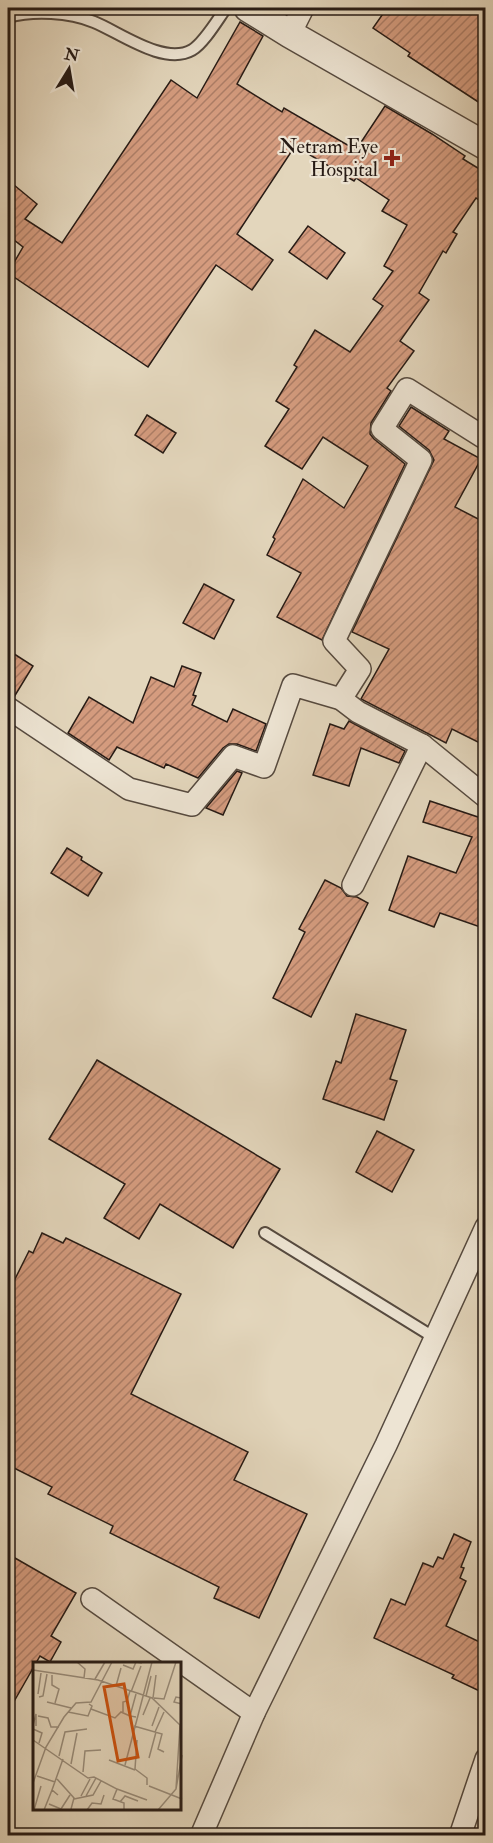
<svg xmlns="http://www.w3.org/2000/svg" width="493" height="1843" font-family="'IM FELL Double Pica',serif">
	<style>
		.building { fill: url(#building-hatch); stroke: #271b15; stroke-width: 1.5 }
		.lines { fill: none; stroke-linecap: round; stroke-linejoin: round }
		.service-casing { stroke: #564a3f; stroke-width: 14 }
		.minor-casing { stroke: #564a3f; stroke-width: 24 }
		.tertiary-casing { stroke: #564a3f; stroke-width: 30 }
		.service { stroke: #ede4d3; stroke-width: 10 }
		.minor { stroke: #ede4d3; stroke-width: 21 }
		.tertiary { stroke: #ede4d3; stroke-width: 27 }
		.poi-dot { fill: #8f2418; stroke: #ede4d3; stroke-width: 2 }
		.labels { text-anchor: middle; stroke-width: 4.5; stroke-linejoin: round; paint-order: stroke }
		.poi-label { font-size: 20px; fill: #271b15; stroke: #ede4d3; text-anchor: end }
		.inset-road { fill: none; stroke: #988b79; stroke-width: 1.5 }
		.view { fill: #cb500d; fill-opacity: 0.15; stroke: #cb500d; stroke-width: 3 }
		.inset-edge { fill: none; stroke: #271b15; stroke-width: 3 }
	</style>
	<defs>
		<pattern id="building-hatch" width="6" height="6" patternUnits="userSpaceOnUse" patternTransform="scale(1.5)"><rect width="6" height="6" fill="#d59c7f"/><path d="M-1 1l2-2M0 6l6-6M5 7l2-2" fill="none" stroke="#ad7e67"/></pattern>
	</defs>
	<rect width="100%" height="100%" fill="#e3d6bc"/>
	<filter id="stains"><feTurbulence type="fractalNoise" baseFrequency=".00333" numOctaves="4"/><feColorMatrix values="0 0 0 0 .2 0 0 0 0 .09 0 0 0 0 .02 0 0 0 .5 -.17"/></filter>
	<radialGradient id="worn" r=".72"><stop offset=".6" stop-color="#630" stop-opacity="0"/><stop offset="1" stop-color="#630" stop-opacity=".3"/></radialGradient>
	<g class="building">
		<polygon points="387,8 486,8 486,107 408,56 410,53 373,28"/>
		<polygon points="240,22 263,36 237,84 282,112 284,108 356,150 385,106 432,134 465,156 463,159 486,173 486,205 476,198 453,232 457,234 446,253 443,251 419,293 429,300 400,341 414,351 387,388 391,391 371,423 370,434 374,439 405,464 322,640 277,617 301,573 267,555 275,539 273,537 303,479 344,508 368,466 323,437 302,469 265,446 289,409 276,401 297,367 294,365 315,330 350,352 383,306 373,299 393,271 384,266 407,225 382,211 389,200 356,178 354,181 295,146 237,234 273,260 252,290 216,265 148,367 8,273 23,247 10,237 8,241 8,180 37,204 25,219 62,243 171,80 197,98"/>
		<polygon points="308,226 345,253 327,279 289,252"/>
		<polygon points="411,407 449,431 444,439 481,459 455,507 486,523 486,746 452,729 446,743 361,699 389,649 352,632 434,460 429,450 399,426"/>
		<polygon points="147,415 176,433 163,453 135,435"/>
		<polygon points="204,584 234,600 214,639 183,623"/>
		<polygon points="8,650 33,666 14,697 8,695"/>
		<polygon points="182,666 201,673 193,695 196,696 192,705 227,722 233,709 266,724 256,751 237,744 229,744 223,748 198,778 166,764 164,768 117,747 109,760 68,733 89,697 133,723 151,677 174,687"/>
		<polygon points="349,721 405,751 399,763 361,748 349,786 313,775 330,724 344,729"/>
		<polygon points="237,771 242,773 223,815 206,808"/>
		<polygon points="430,801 481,818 486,810 486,929 440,913 434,927 389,910 408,856 456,873 472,837 423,822"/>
		<polygon points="67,848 82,857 81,860 102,873 88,896 51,873"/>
		<polygon points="325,880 341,888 347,896 357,897 368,903 311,1017 273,998 305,932 299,929"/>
		<polygon points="356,1014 406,1030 390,1079 397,1081 384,1120 323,1099 336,1061 341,1063"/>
		<polygon points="97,1060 280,1169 233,1248 160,1204 139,1239 104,1218 125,1184 49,1139"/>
		<polygon points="377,1131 414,1150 392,1192 356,1172"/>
		<polygon points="42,1233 63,1243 66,1238 181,1294 131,1394 248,1452 234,1480 307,1514 259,1618 214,1598 219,1587 110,1533 113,1526 48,1494 52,1487 8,1465 8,1293 29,1251 33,1253"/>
		<polygon points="454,1534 471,1542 461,1567 464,1568 460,1578 466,1581 446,1626 486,1645 486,1694 452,1678 454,1675 374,1638 391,1599 405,1605 423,1563 433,1567 438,1557 443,1559"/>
		<polygon points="8,1554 76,1593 51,1636 61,1642 50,1662 40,1656 8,1712"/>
	</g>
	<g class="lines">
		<g class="service-casing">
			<g id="service">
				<path d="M8,17C34,10 69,12 94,22C119,32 164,66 192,50C204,43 218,19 226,8"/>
				<polyline points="265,1233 435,1338"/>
			</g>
		</g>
		<g class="minor-casing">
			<g id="minor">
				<polyline points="290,34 303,8"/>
				<polyline points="341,699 360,669 334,641 421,460 382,429 407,389 483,437 486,432"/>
				<polyline points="8,708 129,789 192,805 233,756 264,767 293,685 341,699 358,712 422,745 486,797"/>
				<polyline points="353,885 422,745"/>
				<polyline points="92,1599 254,1713"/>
				<polyline points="201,1836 254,1713 386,1445 486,1227"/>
				<polyline points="460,1836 486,1759"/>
			</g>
		</g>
		<g class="tertiary-casing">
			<polyline id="tertiary" points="248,8 290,34 486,146"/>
		</g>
		<use href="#service" class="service"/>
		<use href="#minor" class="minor"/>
		<use href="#tertiary" class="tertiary"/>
	</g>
	<path class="poi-dot" d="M389 149h6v6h6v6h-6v6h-6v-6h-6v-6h6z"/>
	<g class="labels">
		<g class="poi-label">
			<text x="378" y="153">Netram Eye<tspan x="378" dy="23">Hospital</tspan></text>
		</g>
	</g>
	<g transform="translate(33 1662)">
		<rect width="148" height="148" fill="#e3d6bc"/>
		<path class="inset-road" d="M44,0L52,7L51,16M90,3L100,7L103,0L109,1M0,8L65,18L119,36L147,63L143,127M19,13V23L26,27L22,41M62,17L72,0M83,24L88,6M98,30L108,4M5,32L8,11M103,32L97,54L103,55M113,34L118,14M6,35L10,34L14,12M120,36L123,13M121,36L131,37L143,0M148,36L143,35L141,40L149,42M14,40L38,46M58,47L82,56L88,50L97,54M35,50L55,54L59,44L56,42M90,50V40L94,39L97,29M110,53L117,36M5,54L15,56L18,65H26M0,63L3,52V64M101,64L129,72L125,87L131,90M119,64L126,45M0,67L9,71L6,81M122,70L131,50M0,78L55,116L61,115L84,127L80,137L91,141V148M104,78L102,107L114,116V123M26,94L32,70L54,67M116,96L123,70M76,98L102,108M38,102L44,71M92,103L119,0M50,110L52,89L68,88M4,114L22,120M24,117L41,136L38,147M0,121L13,85L31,55L43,41L58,40L79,0M116,124L149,137M84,127L114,138M19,128L30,97M48,134L57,117M53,134L63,116M41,137L60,133L68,119M87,140L92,134L105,139M16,142L28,147L37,133M1,148L8,124M11,148L19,128L25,133M54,148L59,141L68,142L71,133M125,148L143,127L149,93"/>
		<path class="view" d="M91,22L105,95L85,99L71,25Z"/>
		<rect width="148" height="148" class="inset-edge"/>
	</g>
	<rect width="493" height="1843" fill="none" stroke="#e3d6bc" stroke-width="30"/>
	<rect x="9" y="9" width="475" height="1825" fill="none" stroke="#271b15" stroke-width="3"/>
	<rect x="15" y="15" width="463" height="1813" fill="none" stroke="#271b15" stroke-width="1.5"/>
	<g transform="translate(69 69) rotate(11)" stroke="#ede4d3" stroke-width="4.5" paint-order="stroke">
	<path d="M0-4.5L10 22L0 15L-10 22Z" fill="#271b15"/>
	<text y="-9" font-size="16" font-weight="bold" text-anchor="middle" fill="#271b15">N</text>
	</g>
	<rect width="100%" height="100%" filter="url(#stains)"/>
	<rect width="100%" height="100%" fill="url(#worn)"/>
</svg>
